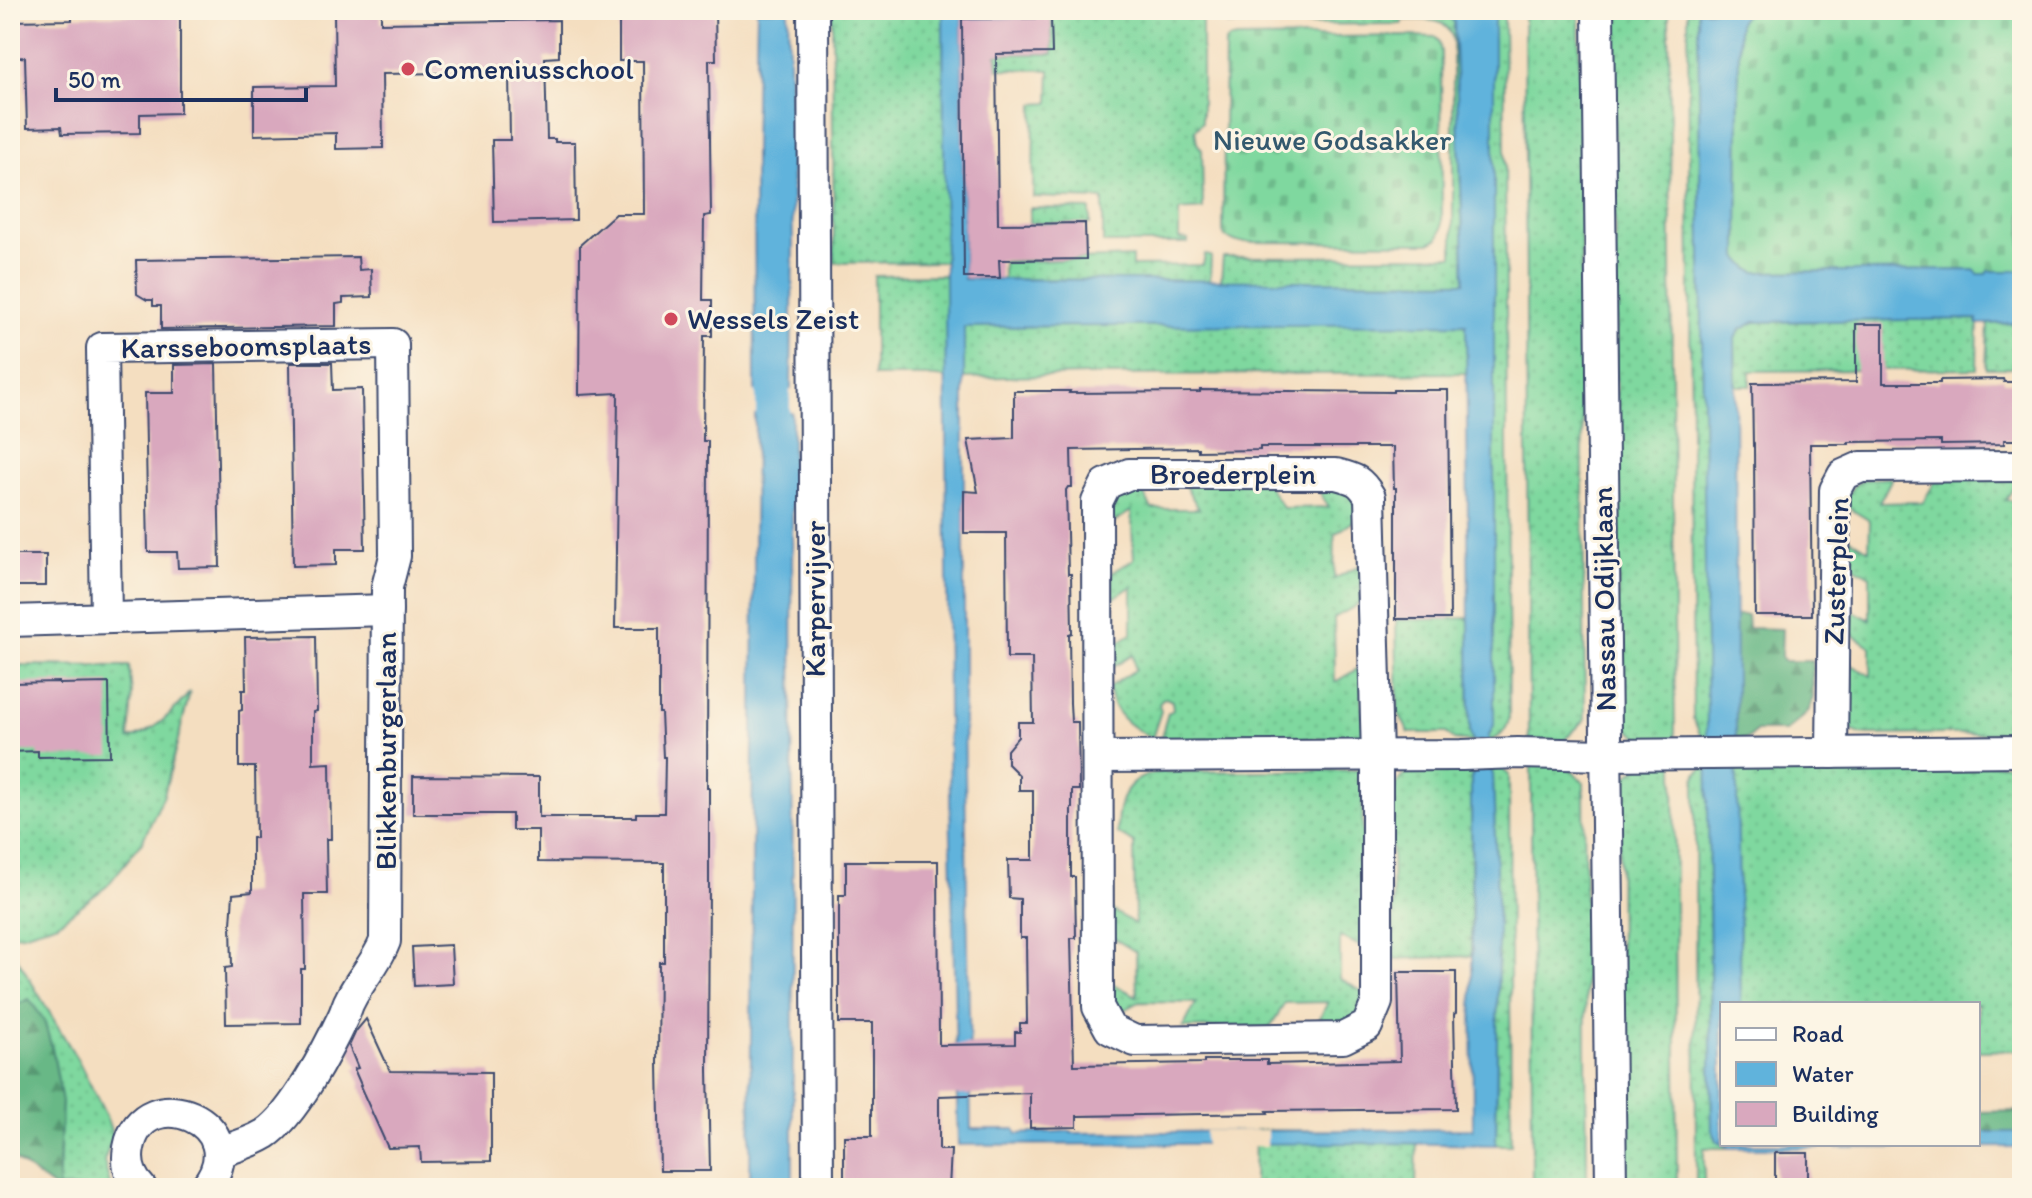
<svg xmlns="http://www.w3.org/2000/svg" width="2032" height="1198" font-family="Itim,sans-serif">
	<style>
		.grass { fill: url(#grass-dots); stroke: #4d847e; stroke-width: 2 }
		.forest { fill: url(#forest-firs); stroke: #417472; stroke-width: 2 }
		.cemetery { fill: url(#cemetery-stones); stroke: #4d847e; stroke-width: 2 }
		.water { fill: #60b3dc; stroke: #3e719d; stroke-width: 2 }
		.pier { fill: #f4dec0 }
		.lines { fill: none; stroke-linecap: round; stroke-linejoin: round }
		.canal { stroke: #60b3dc; stroke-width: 34 }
		.building { fill: #d9a8be }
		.minor-casing { stroke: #3c496d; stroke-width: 34 }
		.minor { stroke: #fff; stroke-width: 30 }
		.poi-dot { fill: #d1495b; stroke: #fcf5e5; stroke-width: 3 }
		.labels { text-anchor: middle; stroke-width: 6; stroke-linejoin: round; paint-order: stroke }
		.poi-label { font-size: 30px; fill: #1b2f5e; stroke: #fcf5e5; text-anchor: start }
		.park-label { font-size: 30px; fill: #34596e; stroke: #fcf5e5 }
		.street-label { font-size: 30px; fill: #1b2f5e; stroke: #fcf5e5 }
	</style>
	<defs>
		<pattern id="grass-dots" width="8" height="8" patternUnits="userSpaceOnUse" patternTransform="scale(2)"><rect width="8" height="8" fill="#7fd89f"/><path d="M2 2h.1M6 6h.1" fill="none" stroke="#6dba8b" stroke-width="1.8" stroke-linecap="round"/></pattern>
		<pattern id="forest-firs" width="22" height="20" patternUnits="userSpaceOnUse" patternTransform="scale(2)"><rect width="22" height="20" fill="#67b886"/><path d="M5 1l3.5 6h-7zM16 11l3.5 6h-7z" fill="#549671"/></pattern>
		<pattern id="cemetery-stones" width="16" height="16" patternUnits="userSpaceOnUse" patternTransform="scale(2)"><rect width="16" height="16" fill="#7fd89f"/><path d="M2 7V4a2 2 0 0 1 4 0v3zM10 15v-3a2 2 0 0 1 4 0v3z" fill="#6dba8b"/></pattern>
	</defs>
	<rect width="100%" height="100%" fill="#fcf5e5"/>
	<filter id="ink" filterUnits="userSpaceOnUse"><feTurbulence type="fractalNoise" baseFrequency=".0125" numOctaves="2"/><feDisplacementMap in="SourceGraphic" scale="16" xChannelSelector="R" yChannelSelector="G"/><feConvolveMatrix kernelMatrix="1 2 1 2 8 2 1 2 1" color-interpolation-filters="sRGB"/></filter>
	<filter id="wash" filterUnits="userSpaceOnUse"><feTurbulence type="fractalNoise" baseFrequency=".006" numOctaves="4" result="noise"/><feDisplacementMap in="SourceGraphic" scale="32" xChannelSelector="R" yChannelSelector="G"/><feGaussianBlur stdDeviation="1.8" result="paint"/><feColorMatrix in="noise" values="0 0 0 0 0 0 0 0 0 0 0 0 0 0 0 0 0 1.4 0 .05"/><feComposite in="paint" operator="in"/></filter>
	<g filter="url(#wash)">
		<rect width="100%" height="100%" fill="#f4dec0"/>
		<g class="grass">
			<polygon points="832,10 943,10 946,262 834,263"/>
			<polygon points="1048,10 1204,10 1202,12 1202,122 1195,130 1197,143 1202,150 1203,209 1179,211 1179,239 1188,240 1188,243 1103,243 1103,199 1033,197 1034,104 1049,103 1050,70 998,69 997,54 1053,54 1051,18 1046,18"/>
			<path d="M1224,10L1440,11L1445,13L1454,22L1465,282L1221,281L1223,257L1453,256V41C1449,15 1423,20 1402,20V24L1228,25L1223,19Z"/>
			<path d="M1494,10H1504L1509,719C1506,731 1501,738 1488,741L1489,735L1494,725Z"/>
			<polygon points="1524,10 1579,10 1585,720 1564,740 1529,740"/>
			<polygon points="1613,10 1669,10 1675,739 1641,740 1619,719"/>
			<polygon points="1688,10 1698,10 1708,740 1700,734 1693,718"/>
			<polygon points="1030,208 1090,209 1090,224 1029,223"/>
			<polygon points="1205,255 1211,256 1210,281 1003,279 1003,262 1132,257 1132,266 1203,265"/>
			<polygon points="946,275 946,378 925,376 874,376 874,276"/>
			<polygon points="1978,319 1977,369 1750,371 1750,386 1736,386 1735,338 1740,330 1755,322"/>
			<polygon points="1466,323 1467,373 1089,375 964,378 964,327"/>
			<polygon points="2022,323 2022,368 1986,368 1988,324"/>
			<path d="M2021,475L2006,500L2022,501V733L1868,735C1858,734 1853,732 1846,725L1845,661L1871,676V647L1845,630L1846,607L1870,620V576L1844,561V535L1869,550L1870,521L1844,505C1853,475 1865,480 1892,478L1879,503L1923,502L1938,477Z"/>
			<path d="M1267,483L1283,508L1328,507L1315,483L1354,494L1360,517L1335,534L1334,579L1361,565V603L1334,618L1335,682L1361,667L1363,735L1361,738L1160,740L1168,713L1173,710L1172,701L1166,698L1162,699L1159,704L1161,711L1152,738C1130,727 1110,713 1109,687L1135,670L1133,655L1108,670L1107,650L1132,633V586L1108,602V575L1134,559L1131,511L1108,526L1112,496L1138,484L1152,509H1199L1184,484Z"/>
			<polygon points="1469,618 1470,733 1473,742 1454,740 1446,733 1409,733 1398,712 1396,620"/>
			<path d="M10,665L129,666L132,694L129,739C155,732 173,712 190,692L164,795L142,842L107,886L58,923L19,935L10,933Z"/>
			<polygon points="1531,762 1564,762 1584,783 1587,1188 1532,1188"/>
			<polygon points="1674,762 1677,1188 1621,1188 1619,784 1641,764"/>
			<polygon points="1496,764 1509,775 1511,1145 1496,1145 1498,932 1493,775 1489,765"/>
			<path d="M1708,764L1712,1130C1715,1139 1721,1144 1730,1148H1704V1188H1696L1695,779L1698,772Z"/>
			<polygon points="1749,764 1756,770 1763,772 1838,770 1851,766 2022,764 2022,1050 1978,1051 1978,1004 1741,1004 1736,765"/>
			<path d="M1473,765L1474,772L1471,778V956L1394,959L1391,803C1393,791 1396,780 1407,773H1446L1455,766Z"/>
			<path d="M1360,770L1362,774L1364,948L1340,936V979L1365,993L1363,1006L1350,1022L1316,1026L1328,1002L1285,1003L1270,1027L1183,1028L1196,1003L1139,1002L1115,1015L1111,1005V983L1137,996L1136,952L1110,936V909L1135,924L1134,843L1117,833C1117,799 1125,777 1162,772Z"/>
			<polygon points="10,946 79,1062 106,1116 113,1136 104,1161 111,1188 58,1188 60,1151 14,1005 10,1017"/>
			<polygon points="1255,1130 1417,1131 1416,1188 1254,1188"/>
		</g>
		<g class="forest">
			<polygon points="1735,615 1747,615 1748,628 1782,629 1781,657 1785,661 1812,661 1813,697 1809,710 1803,717 1786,731 1757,731 1747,739 1736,739"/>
			<polygon points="29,999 44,1020 53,1052 62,1102 58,1188 54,1188 10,1156 10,1017 14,1006"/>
			<polygon points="2022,1111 2022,1132 1978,1132 1978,1112"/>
		</g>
		<g class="cemetery">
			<path d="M1784,10H2022V271H1989L1987,274H1978L1974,270L1756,272C1748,269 1743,264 1738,257L1739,22L1745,14L1756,11Z"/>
			<polygon points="1408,36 1435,37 1439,42 1441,52 1442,227 1439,238 1429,243 1237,242 1225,237 1223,232 1225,42 1230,39 1238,38"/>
		</g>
		<g class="water">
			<polygon points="757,10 788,10 793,241 791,389 755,390 754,149"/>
			<polygon points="943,10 1048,10 1046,18 962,19 964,279 1465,282 1454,22 1445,13 1440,11 1395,10 1494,10 1494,725 1489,735 1488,741 1473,742 1470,733 1466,324 964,327 964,714 971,1129 1015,1129 1017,1134 1071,1131 1071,1133 1473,1129 1471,778 1474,772 1473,765 1489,765 1493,775 1498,932 1496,1145 1382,1143 958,1145 948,708"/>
			<polygon points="1698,10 1784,10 1745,14 1739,22 1738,257 1749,269 1756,272 1974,270 1978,274 1987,274 1989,271 2022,271 2022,323 1977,324 1977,319 1755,322 1740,330 1735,338 1736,739 1741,1004 1722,1004 1722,1144 1978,1144 1978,1132 2022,1132 2022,1147 1730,1148 1718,1142 1712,1130"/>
			<polygon points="792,413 793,1188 750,1188 755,415"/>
		</g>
		<polygon class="pier" points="1267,1130 1267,1146 1205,1146 1205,1131"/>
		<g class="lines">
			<polyline class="canal" points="773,458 773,342"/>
		</g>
		<g id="blocks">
			<g class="building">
				<polygon points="626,10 715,10 716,60 709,60 711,215 704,216 703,300 712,300 712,336 704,336 703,441 708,441 707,788 709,788 709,882 708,1070 710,1171 660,1171 658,1063 659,962 664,962 664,863 538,862 538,830 512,830 512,814 413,814 413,776 539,777 539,817 636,817 636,813 664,813 665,757 663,757 661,713 659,713 659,628 615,628 618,393 579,395 580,245 615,214 644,214 643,61 619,61 619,11"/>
				<polygon points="381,11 381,23 559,20 559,57 545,58 547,139 555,139 555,142 575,142 576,220 494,222 492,140 510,140 509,72 382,74 383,148 336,149 336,133 254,135 254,87 335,86 334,12"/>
				<polygon points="180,15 180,113 140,114 140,133 62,134 61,127 27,128 25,57 10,58 10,21 72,20 72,16"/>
				<polygon points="1051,18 1052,53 996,54 998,224 1085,223 1086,259 999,260 1000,278 964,278 962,19"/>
				<polygon points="358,257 359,270 371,269 372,297 343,298 343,303 336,304 336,326 161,329 161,306 153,306 153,300 147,300 137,294 136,260"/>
				<polygon points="1856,324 1883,324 1883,383 1940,383 1940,380 2003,379 2004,382 2022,382 2022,440 2004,440 2004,444 1941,445 1941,441 1849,442 1849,444 1810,444 1812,615 1755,615 1754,444 1753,445 1752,383 1856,382"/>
				<polygon points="290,363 332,363 333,390 362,389 365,549 336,549 336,565 293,566"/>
				<polygon points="216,364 220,567 178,568 177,552 148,552 145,393 174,393 174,365"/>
				<polygon points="1200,390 1393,392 1393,390 1448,390 1450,619 1396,619 1396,488 1394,488 1393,447 1260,447 1260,450 1198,451 1198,448 1071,450 1072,487 1068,487 1066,490 1068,574 1071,574 1072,633 1069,634 1070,703 1071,722 1078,722 1079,790 1072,790 1072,808 1071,808 1071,877 1075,877 1076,938 1071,938 1074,1065 1204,1063 1204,1060 1267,1060 1267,1064 1400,1061 1398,972 1456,972 1456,1013 1454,1014 1456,1109 1267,1111 1268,1113 1077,1116 1077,1127 1030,1128 1030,1093 939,1096 939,1150 951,1150 949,1188 844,1188 844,1136 872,1136 872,1023 839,1023 839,895 846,895 846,861 938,861 939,1045 1015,1044 1015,1032 1020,1032 1020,1023 1027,1023 1026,938 1020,938 1020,899 1009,898 1008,860 1033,860 1033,790 1019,790 1019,775 1007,763 1007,750 1018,737 1018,722 1033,722 1032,658 1007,658 1006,533 964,533 964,491 978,492 968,440 1014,438 1014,391 1070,391 1069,393 1200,392"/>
				<rect x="10" y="555" width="36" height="31"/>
				<polygon points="316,636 317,711 313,712 313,764 330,763 331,839 326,839 327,894 304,894 305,969 301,969 301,1023 226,1024 225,968 232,967 231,924 233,894 252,892 252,838 256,838 255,767 239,767 239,711 242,710 242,690 246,690 245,637"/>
				<polygon points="59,682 59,684 109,683 110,756 38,757 38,751 10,752 10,683"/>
				<polygon points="451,945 453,984 414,986 412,947"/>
				<polygon points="366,1019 390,1071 491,1072 491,1161 421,1162 420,1147 388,1148 360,1086 361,1085 354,1069 358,1068 349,1046 356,1031"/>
				<rect x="1775" y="1153" width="33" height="35"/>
			</g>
		</g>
	</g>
	<g filter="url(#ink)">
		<use href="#blocks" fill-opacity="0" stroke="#3c496d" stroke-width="2"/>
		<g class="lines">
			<g class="minor-casing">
				<g id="minor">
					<polyline points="813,10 818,1188"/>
					<polyline points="1598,10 1611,1188"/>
					<path d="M1129,474H1336C1355,479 1360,480 1370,497L1377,756V1002L1367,1026L1343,1038L1135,1041L1110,1029L1098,1007L1097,502L1106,484Z"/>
					<path d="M106,618L102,348L393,344L395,556L387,587L385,941C377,963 360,979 350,1000C347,1005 346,1011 343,1017C328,1049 294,1115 265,1134C250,1143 235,1147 219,1152"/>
					<polyline points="10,621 387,610"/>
					<polyline points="1832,753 1835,490 1843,475 1861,467 2022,466"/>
					<polyline points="1098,757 1462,755 1518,753 1606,755 2022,751"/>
					<path d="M141,1188C130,1177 126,1163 129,1148C142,1076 258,1123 205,1188"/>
				</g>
			</g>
			<use href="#minor" class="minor"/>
		</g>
	</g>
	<g class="poi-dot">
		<circle cx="408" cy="69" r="8"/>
		<circle cx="671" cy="319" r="8"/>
	</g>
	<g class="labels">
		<g class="poi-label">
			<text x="424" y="79">Comeniusschool</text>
			<text x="687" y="329">Wessels Zeist</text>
		</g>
		<g class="park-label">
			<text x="1332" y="150">Nieuwe Godsakker</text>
		</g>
		<g class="street-label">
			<text transform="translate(246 346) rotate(-1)" y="10">Karsseboomsplaats</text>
			<text x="1233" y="484">Broederplein</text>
			<text transform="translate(1836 571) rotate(-88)" y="10">Zusterplein</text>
			<text transform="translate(815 599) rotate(-90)" y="10">Karpervijver</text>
			<text transform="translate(1604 599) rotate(-91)" y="10">Nassau Odijklaan</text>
			<text transform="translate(386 751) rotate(-90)" y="10">Blikkenburgerlaan</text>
		</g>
	</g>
	<rect width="2032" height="1198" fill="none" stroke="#fcf5e5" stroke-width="40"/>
	<rect x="1720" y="1002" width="260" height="144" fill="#fcf5e5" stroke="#a2a6af" stroke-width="2"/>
	<rect x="1736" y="1028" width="40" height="12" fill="#ffffff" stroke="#a2a6af" stroke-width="2"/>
	<text x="1792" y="1042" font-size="24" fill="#1b2f5e">Road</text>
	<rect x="1736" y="1062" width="40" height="24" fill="#60b3dc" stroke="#a2a6af" stroke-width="2"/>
	<text x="1792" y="1082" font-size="24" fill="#1b2f5e">Water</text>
	<rect x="1736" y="1102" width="40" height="24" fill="#d9a8be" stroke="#a2a6af" stroke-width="2"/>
	<text x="1792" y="1122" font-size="24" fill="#1b2f5e">Building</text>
	<path d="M56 88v12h250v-12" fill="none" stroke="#1b2f5e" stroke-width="4"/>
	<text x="68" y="88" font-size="24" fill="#1b2f5e" stroke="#fcf5e5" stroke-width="6" paint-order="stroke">50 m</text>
</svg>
